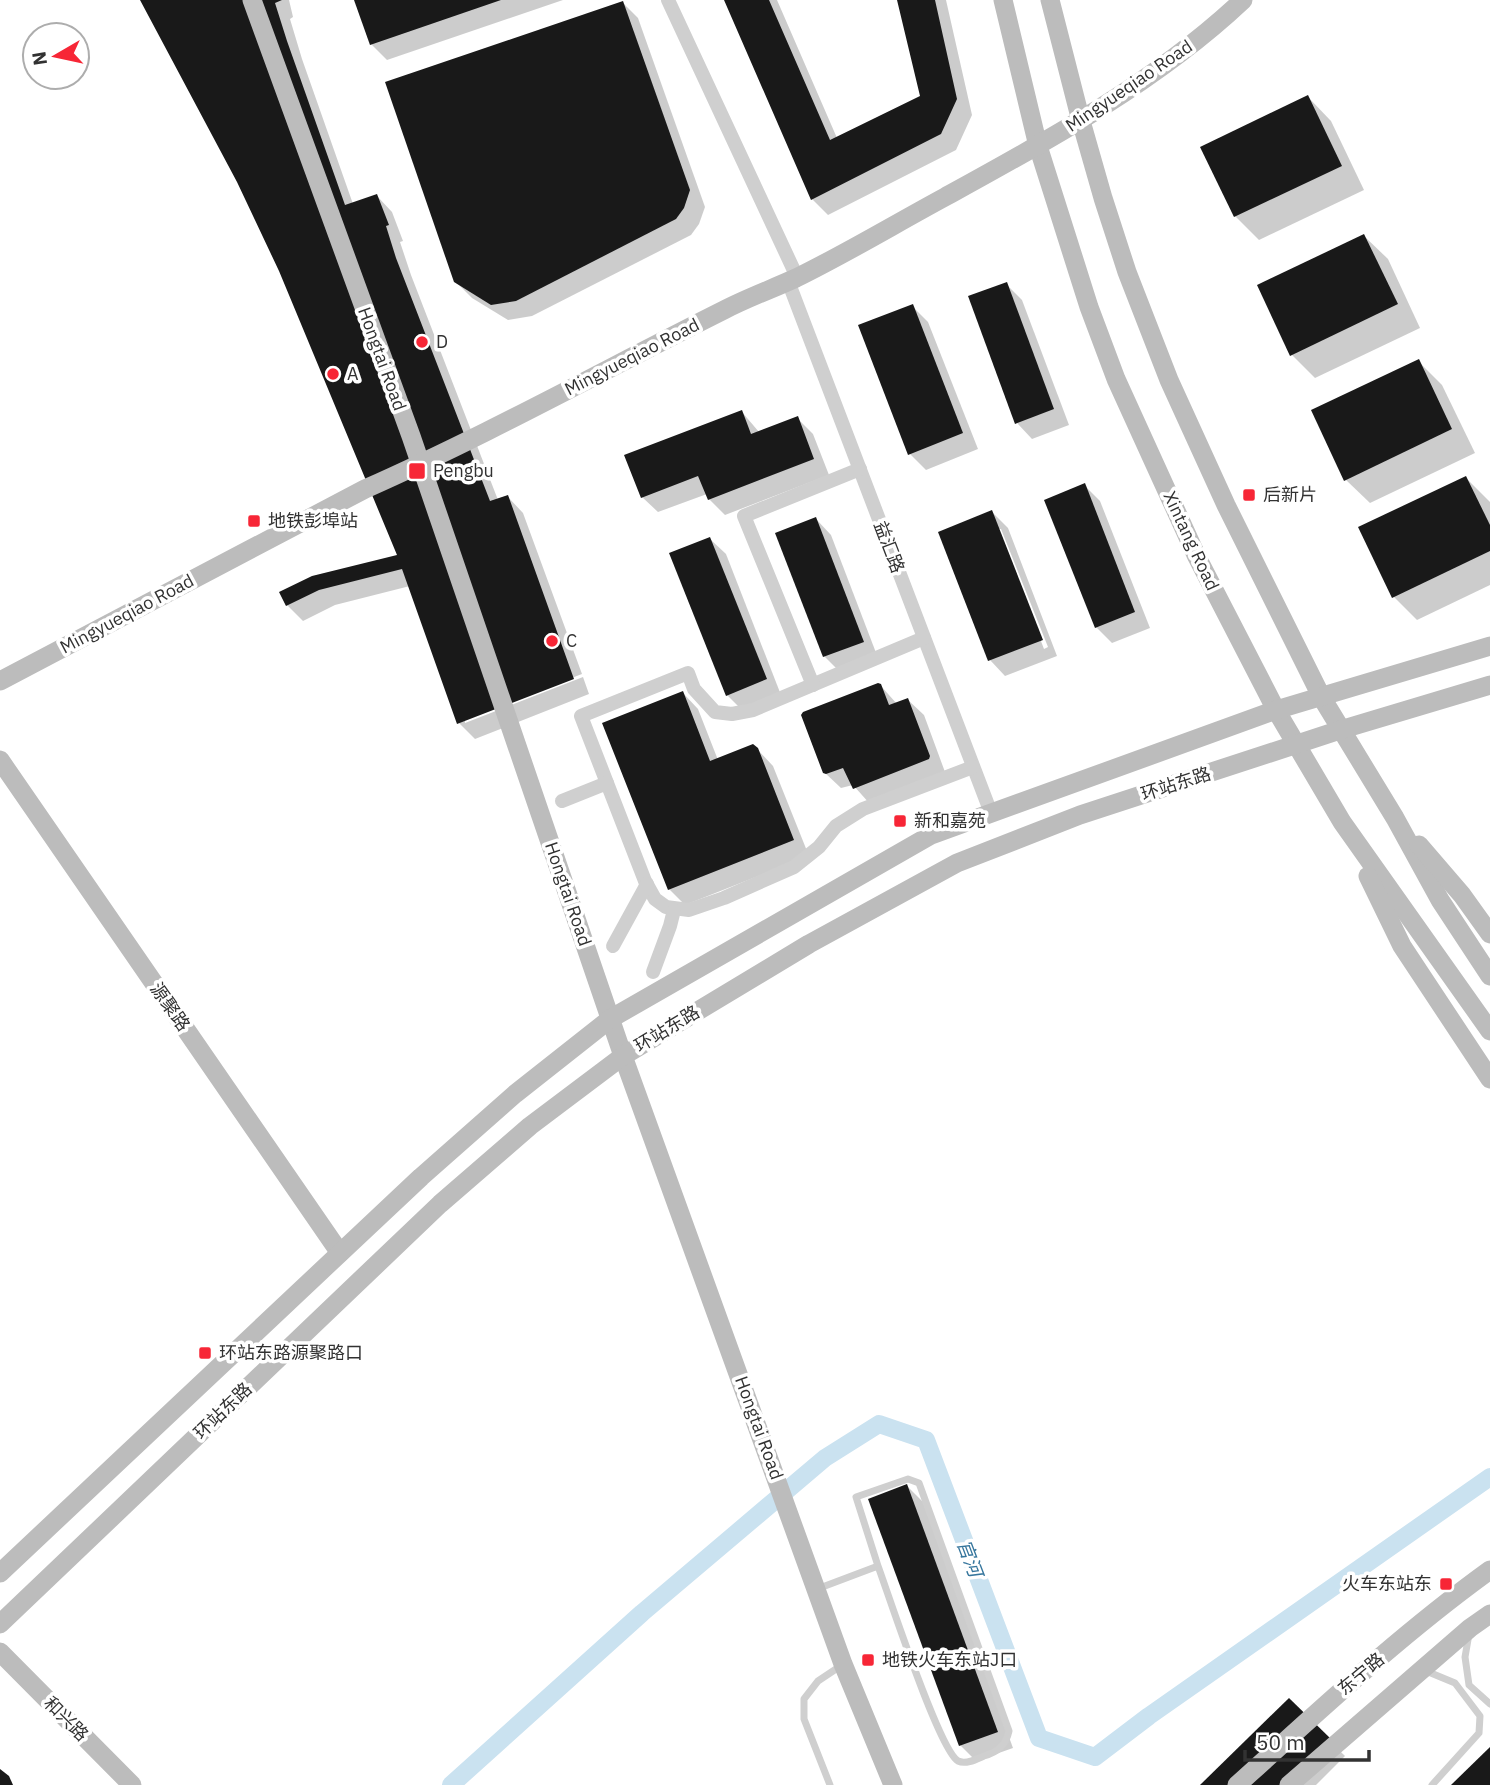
<svg xmlns="http://www.w3.org/2000/svg" width="1490" height="1785" font-family="'IBM Plex Sans','Noto Sans SC',sans-serif">
	<style>
		.shadow { fill: #0003; fill-rule: evenodd }
		.lines { fill: none; stroke-linecap: round; stroke-linejoin: round }
		.canal { stroke: #cae2f0; stroke-width: 18 }
		.building { fill: #191919 }
		.lane { stroke: #cfcfcf; stroke-width: 7 }
		.street { stroke: #cfcfcf; stroke-width: 14 }
		.secondary { stroke: #bcbcbc; stroke-width: 19 }
		.poi-dot { fill: #f72636; stroke: #fff; stroke-width: 2.5 }
		.labels { text-anchor: middle; stroke-width: 7; stroke-linejoin: round; paint-order: stroke }
		.street-label { font-size: 18px; fill: #323232; stroke: #fff }
		.poi-label { font-size: 18px; fill: #323232; stroke: #fff; text-anchor: start }
		.water-label { font-size: 19px; font-style: italic; fill: #36769d; stroke: #fff }
	</style>
	<rect width="100%" height="100%" fill="#fff"/>
	<g class="shadow">
		<polygon points="142,0 289,0 293,17 290,19 302,59 353,204 377,196 392,212 403,241 400,242 411,275 498,500 508,497 523,513 582,674 465,719 465,723 583,677 589,694 475,739 459,723 410,586 335,605 303,621 287,605 282,593 400,556 281,270 238,181"/>
		<polygon points="356,0 563,0 387,60 371,44"/>
		<polygon points="726,0 777,0 837,138 922,97 899,0 946,0 972,115 956,150 828,215 812,199"/>
		<polygon points="623,3 638,18 705,207 699,224 691,235 532,316 508,320 472,298 456,282"/>
		<polygon points="1308,97 1331,121 1364,190 1259,240 1235,216 1203,148"/>
		<polygon points="1364,236 1388,259 1420,328 1315,378 1292,355"/>
		<polygon points="1006,284 1022,300 1069,425 1032,439 1017,423"/>
		<polygon points="912,306 928,322 978,449 926,470 910,454"/>
		<polygon points="1418,361 1442,385 1475,453 1370,503 1346,480"/>
		<polygon points="742,412 759,432 797,418 813,434 829,475 725,515 709,499 707,494 658,512 642,497"/>
		<polygon points="1466,478 1490,502 1490,585 1417,620 1393,596"/>
		<polygon points="1084,485 1100,501 1150,628 1112,643 1096,627"/>
		<path d="M992,512L1008,528L1057,656L1005,676L990,660ZM998,529H1001L1048,647L1044,649Z"/>
		<polygon points="816,519 831,535 878,658 840,672 824,656"/>
		<polygon points="710,539 726,554 781,695 743,711 727,695"/>
		<polygon points="881,686 897,704 908,700 924,715 945,772 870,804 853,785 841,788 824,772"/>
		<polygon points="683,693 698,709 718,760 757,749 773,766 809,856 685,905 669,889"/>
		<polygon points="907,1486 923,1502 1013,1748 976,1761 960,1745"/>
		<polygon points="1289,1701 1345,1756 1316,1785 1203,1785"/>
	</g>
	<g class="lines">
		<polyline class="canal" points="451,1785 642,1613 825,1458 879,1424 926,1440 1039,1738 1095,1757 1149,1716 1490,1477"/>
	</g>
	<g class="building">
		<polygon points="140,0 282,0 275,3 287,41 345,205 377,194 389,225 386,226 396,258 490,501 508,495 574,679 457,724 402,569 319,590 286,606 279,592 312,576 397,555 279,271 237,182"/>
		<polygon points="354,0 501,0 370,45"/>
		<polygon points="724,0 769,0 830,140 920,96 897,0 935,0 957,99 941,134 811,200"/>
		<polygon points="623,1 690,190 684,208 676,219 516,301 491,305 454,282 385,82"/>
		<polygon points="1308,95 1342,166 1234,217 1200,147"/>
		<polygon points="1364,234 1398,304 1290,356 1257,285"/>
		<polygon points="1007,282 1054,409 1015,424 968,296"/>
		<polygon points="913,304 963,433 908,455 858,325"/>
		<polygon points="1419,359 1452,429 1344,481 1311,410"/>
		<polygon points="742,410 751,434 798,416 814,459 708,500 698,476 641,498 624,455"/>
		<polygon points="1466,476 1490,525 1490,551 1392,598 1358,527"/>
		<polygon points="1085,483 1135,612 1095,628 1044,500"/>
		<polygon points="992,510 1043,640 988,661 938,532"/>
		<polygon points="816,517 864,642 823,657 775,533"/>
		<polygon points="710,537 767,679 726,696 669,553"/>
		<polygon points="878,683 881,684 889,705 908,698 930,756 929,759 853,789 843,768 826,774 823,773 801,715 803,712"/>
		<polygon points="683,691 710,761 753,744 758,748 794,840 668,890 602,723"/>
		<polygon points="907,1484 998,1732 959,1746 868,1499"/>
		<polygon points="1289,1698 1331,1739 1285,1785 1200,1785"/>
		<polygon points="1490,1747 1490,1785 1451,1785"/>
		<polygon points="0,1769 9,1776 13,1785 0,1785"/>
	</g>
	<g class="lines">
		<g class="lane">
			<path d="M817,1589L878,1566L856,1497L908,1479L919,1483L1009,1731C1006,1745 998,1752 984,1756C977,1759 966,1765 958,1761C939,1750 889,1596 878,1566"/>
			<polyline points="1469,1634 1465,1657 1469,1685 1490,1704"/>
			<polyline points="1426,1671 1455,1683 1480,1716 1479,1733 1432,1785"/>
			<polyline points="830,1785 804,1719 804,1699 818,1681 842,1665"/>
		</g>
		<g class="street">
			<polyline points="668,0 797,277"/>
			<polyline points="788,281 991,813"/>
			<polyline points="924,638 753,710 732,714 715,712 694,689 688,673 581,716 645,881 655,899 666,907 689,910 724,898 794,867 819,847 836,826 863,809 973,767"/>
			<polyline points="813,685 744,516 860,469"/>
			<polyline points="562,801 607,783"/>
			<polyline points="613,946 647,884"/>
			<polyline points="653,972 670,926 674,910"/>
		</g>
		<g class="secondary">
			<polyline points="252,0 411,436 623,1056 843,1664 893,1785"/>
			<polyline points="1003,0 1038,146 1089,307 1116,379 1197,557 1276,710 1342,822 1490,1031"/>
			<polyline points="1050,0 1081,121 1103,198 1127,272 1169,380 1226,505 1322,698 1395,818 1440,900 1490,976"/>
			<path d="M0,681L365,489C487,435 604,370 724,310C747,298 772,289 796,278C847,253 895,224 945,197C1049,140 1156,82 1243,0"/>
			<polyline points="0,760 340,1253"/>
			<polyline points="1419,845 1462,895 1490,934"/>
			<polyline points="1368,876 1402,946 1490,1079"/>
			<polyline points="0,1573 421,1177 515,1094 610,1019 931,835 1276,710 1490,646"/>
			<polyline points="0,1624 440,1204 530,1126 623,1056 809,944 957,863 1080,815 1340,730 1490,685"/>
			<polyline points="0,1652 132,1785"/>
			<path d="M1237,1785C1319,1711 1400,1635 1490,1570"/>
			<polyline points="1289,1785 1470,1628 1490,1614"/>
		</g>
	</g>
	<g class="poi-dot">
		<circle cx="422" cy="342" r="7"/>
		<circle cx="333" cy="374" r="7"/>
		<rect x="408" y="462" width="18" height="18" rx="3.5"/>
		<rect x="1242" y="488" width="14" height="14" rx="3.5"/>
		<rect x="247" y="514" width="14" height="14" rx="3.5"/>
		<circle cx="552" cy="641" r="7"/>
		<rect x="893" y="814" width="14" height="14" rx="3.5"/>
		<rect x="198" y="1346" width="14" height="14" rx="3.5"/>
		<rect x="1439" y="1577" width="14" height="14" rx="3.5"/>
		<rect x="861" y="1653" width="14" height="14" rx="3.5"/>
	</g>
	<g class="labels">
		<g class="street-label">
			<text transform="translate(1129 86) rotate(-34)" y="6">Mingyueqiao Road</text>
			<text transform="translate(632 357) rotate(-27)" y="6">Mingyueqiao Road</text>
			<text transform="translate(382 359) rotate(70)" y="6">Hongtai Road</text>
			<text transform="translate(1191 541) rotate(65)" y="6">Xintang Road</text>
			<text transform="translate(889 547) rotate(69)" y="6">益汇路</text>
			<text transform="translate(127 614) rotate(-28)" y="6">Mingyueqiao Road</text>
			<text transform="translate(1176 784) rotate(-18)" y="6">环站东路</text>
			<text transform="translate(568 894) rotate(71)" y="6">Hongtai Road</text>
			<text transform="translate(170 1007) rotate(55)" y="6">源聚路</text>
			<text transform="translate(667 1029) rotate(-31)" y="6">环站东路</text>
			<text transform="translate(223 1411) rotate(-44)" y="6">环站东路</text>
			<text transform="translate(759 1428) rotate(70)" y="6">Hongtai Road</text>
			<text transform="translate(1361 1674) rotate(-40)" y="6">东宁路</text>
			<text transform="translate(66 1719) rotate(45)" y="6">和兴路</text>
		</g>
		<g class="poi-label">
			<text x="436" y="348">D</text>
			<text x="347" y="380">A</text>
			<text x="433" y="477">Pengbu</text>
			<text x="1263" y="501">后新片</text>
			<text x="268" y="527">地铁彭埠站</text>
			<text x="566" y="647">C</text>
			<text x="914" y="827">新和嘉苑</text>
			<text x="219" y="1359">环站东路源聚路口</text>
			<text x="1432" y="1590" text-anchor="end">火车东站东</text>
			<text x="882" y="1666">地铁火车东站J口</text>
		</g>
		<g class="water-label">
			<text transform="translate(970 1558) rotate(69)" y="7">官河</text>
		</g>
	</g>
	<g transform="translate(56 56) rotate(261)"><circle r="33" fill="#ffffff" stroke="#adadad" stroke-width="2"/>
	<path d="M0-5L12 26L0 18L-12 26Z" fill="#f72636"/>
	<text y="-10" font-size="19" font-weight="bold" text-anchor="middle" fill="#323232">N</text>
	</g>
	<path d="M1245 1750v10h124v-10" fill="none" stroke="#323232" stroke-width="3.5"/>
	<text x="1256" y="1750" font-size="21" fill="#323232" stroke="#ffffff" stroke-width="5" paint-order="stroke">50 m</text>
</svg>
